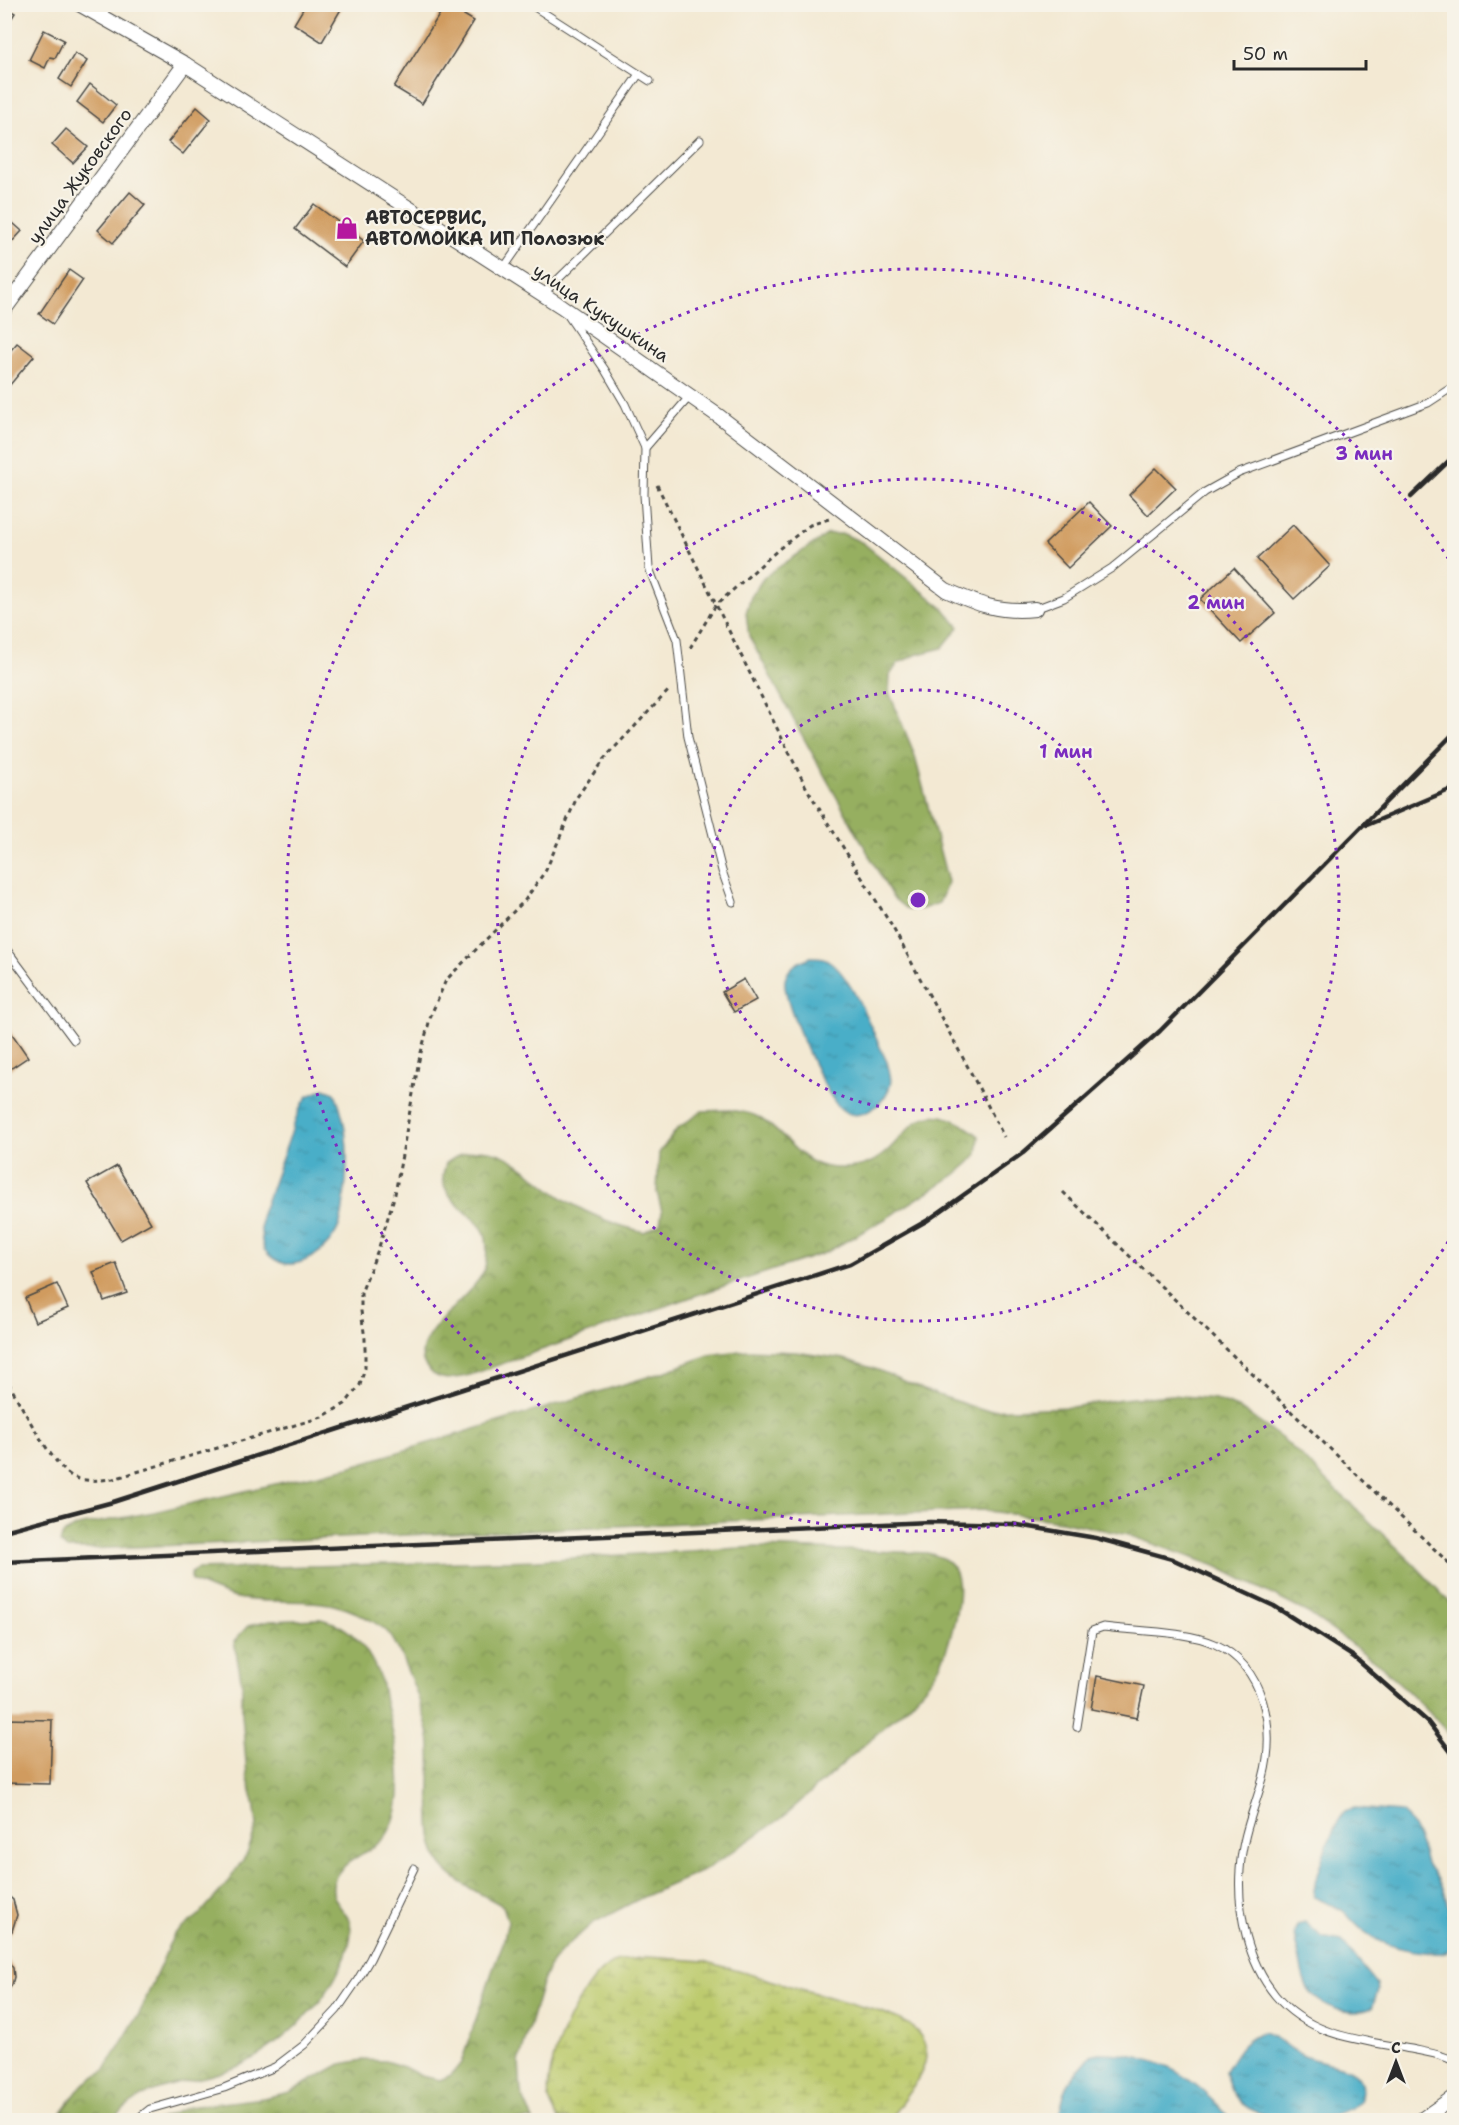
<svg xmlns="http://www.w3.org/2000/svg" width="1459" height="2125" font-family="'Shantell Sans',sans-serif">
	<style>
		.forest { fill: url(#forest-crowns); stroke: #606d46; stroke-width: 1.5 }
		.wetland { fill: url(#wetland-marsh); stroke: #747b4c; stroke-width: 1.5 }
		.water { fill: url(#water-ripples); stroke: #3a6c7a; stroke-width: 1.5 }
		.building { fill: #d09b5e }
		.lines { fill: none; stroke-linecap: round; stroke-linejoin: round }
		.lane-casing { stroke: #494844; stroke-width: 9 }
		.street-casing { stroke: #494844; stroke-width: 16 }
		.path { stroke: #494844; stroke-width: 3; stroke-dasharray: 4.5 4.5; stroke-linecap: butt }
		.lane { stroke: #fff; stroke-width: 7 }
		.street { stroke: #fff; stroke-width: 14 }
		.rail { stroke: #2b2b2b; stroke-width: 4.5 }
		.ring { fill: none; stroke: #7b2cbf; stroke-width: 3; stroke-dasharray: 3 6 }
		.labels { text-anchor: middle; stroke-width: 4.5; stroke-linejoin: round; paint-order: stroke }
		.street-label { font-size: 18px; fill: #2b2b2b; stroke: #f7f3e8 }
		.poi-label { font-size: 18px; font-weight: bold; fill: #2b2b2b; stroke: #f7f3e8; text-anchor: start }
		.centre { fill: #7b2cbf; stroke: #f7f3e8; stroke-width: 3 }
		.ring-label { font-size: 18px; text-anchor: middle; font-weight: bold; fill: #7b2cbf; stroke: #f7f3e8; stroke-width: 4.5; stroke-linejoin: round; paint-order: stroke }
	</style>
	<defs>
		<pattern id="forest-crowns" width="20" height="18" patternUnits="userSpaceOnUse" patternTransform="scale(1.5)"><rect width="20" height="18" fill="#96af61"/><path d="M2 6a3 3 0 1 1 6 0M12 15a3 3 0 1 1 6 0" fill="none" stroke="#7b8f50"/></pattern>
		<pattern id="wetland-marsh" width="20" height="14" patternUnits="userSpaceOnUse" patternTransform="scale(1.5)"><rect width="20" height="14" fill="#bdcb6e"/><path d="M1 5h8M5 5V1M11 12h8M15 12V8" fill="none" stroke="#a3ae5f"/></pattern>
		<pattern id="water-ripples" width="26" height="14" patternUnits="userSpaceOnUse" patternTransform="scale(1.5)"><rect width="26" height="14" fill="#49aec8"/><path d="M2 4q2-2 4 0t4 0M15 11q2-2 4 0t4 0" fill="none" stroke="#3d8ea3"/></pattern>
	</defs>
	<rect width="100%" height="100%" fill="#f7f3e8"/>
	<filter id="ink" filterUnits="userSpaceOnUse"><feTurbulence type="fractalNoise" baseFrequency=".0167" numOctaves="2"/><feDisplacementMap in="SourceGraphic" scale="12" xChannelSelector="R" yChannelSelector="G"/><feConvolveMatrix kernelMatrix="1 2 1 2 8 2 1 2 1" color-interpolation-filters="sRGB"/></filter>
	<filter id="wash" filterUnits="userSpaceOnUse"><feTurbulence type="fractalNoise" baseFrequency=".008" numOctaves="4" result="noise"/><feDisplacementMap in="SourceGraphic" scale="24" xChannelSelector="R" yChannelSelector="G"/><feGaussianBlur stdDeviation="1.35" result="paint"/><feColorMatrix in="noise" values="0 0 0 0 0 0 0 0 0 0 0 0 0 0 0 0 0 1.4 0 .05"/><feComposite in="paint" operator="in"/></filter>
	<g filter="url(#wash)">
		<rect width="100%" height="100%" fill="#f3e9d3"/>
		<g class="forest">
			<polygon points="828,534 844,534 863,543 943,608 959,627 942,648 918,654 898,663 890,675 889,692 914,753 948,882 939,903 922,909 908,910 893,898 798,728 749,636 746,613 751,597 764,577"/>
			<path d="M731,1110C739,1112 750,1112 758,1117C797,1140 799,1175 855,1167C909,1160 907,1078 979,1136L977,1154L969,1163L955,1175L885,1219L825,1253L700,1294L470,1375C453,1379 440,1383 428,1369C401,1340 476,1295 484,1270C487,1261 487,1247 486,1238C484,1219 448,1206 443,1181C442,1176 445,1168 446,1163C497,1126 528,1178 567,1201C590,1215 618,1226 644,1232L660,1224L662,1211L657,1192L659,1153L677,1129L702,1111Z"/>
			<polygon points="748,1350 795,1352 844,1359 878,1370 924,1390 982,1410 1072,1407 1122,1399 1172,1395 1215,1399 1242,1410 1284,1440 1414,1564 1454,1607 1454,1742 1441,1724 1383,1667 1308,1613 1216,1566 1128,1535 1061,1521 982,1510 89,1549 67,1549 60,1543 63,1534 78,1526 154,1512 349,1467 664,1372 709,1355"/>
			<path d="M758,1547L927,1553C939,1556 947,1558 954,1569C967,1588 949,1647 939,1667C931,1682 919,1694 908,1706L782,1818L705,1870L645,1896L593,1923L562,1950L549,1967L541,1987L519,2062L521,2093L533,2120H158L188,2107L263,2098L290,2092L341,2064L363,2060L385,2061L404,2067L421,2076L440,2080L451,2075L461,2063L492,1972L503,1943L508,1921L503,1906C484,1895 460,1885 445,1869C419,1841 435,1774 429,1736C425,1713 415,1688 406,1667C400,1654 395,1637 383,1628C330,1591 301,1606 243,1599C227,1597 207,1588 192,1581L190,1573L197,1569L537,1560Z"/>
			<path d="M320,1619C337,1622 350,1630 361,1644C368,1653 375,1665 379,1676C383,1684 383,1693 385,1702C395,1741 410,1793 389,1831C378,1853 335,1859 333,1886C331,1899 342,1908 348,1918C360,1941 330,1991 314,2008C293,2031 268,2052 239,2066C193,2086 150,2078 113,2120H56L82,2085L105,2070L140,2012L174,1934L198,1916L225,1886L247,1854L257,1825L254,1802L247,1775L242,1714V1684L234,1641L248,1626L270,1621Z"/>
		</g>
		<path class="wetland" d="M648,1957L704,1961L884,2013C892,2017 903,2020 910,2025C949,2056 907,2090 890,2120H559C556,2114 551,2106 549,2099C543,2064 580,1981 611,1964C621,1959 637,1959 648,1957Z"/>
		<g class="water">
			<path d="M811,957C818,957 824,957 829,961C853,977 874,1036 887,1062C889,1071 893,1080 889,1089C880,1109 855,1125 838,1106C823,1090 782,999 785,980C788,966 800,961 811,957Z"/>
			<path d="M324,1089L335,1093C349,1127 349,1161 344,1198C343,1209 342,1223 335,1234C323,1254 292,1276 270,1256C268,1254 265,1251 264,1249C260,1239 261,1227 261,1217L300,1108L308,1096Z"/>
			<path d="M1355,1808L1401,1812C1412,1820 1419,1839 1423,1852C1424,1856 1425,1862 1427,1865C1428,1868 1432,1869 1433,1872C1448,1892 1453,1923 1452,1947C1443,1956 1436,1953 1425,1952C1402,1950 1378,1944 1360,1928C1354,1923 1349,1916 1343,1911C1335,1904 1322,1904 1314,1896C1313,1877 1333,1826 1345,1811Z"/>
			<path d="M1305,1922L1322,1937L1342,1941L1377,1984L1378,1991L1372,2007C1353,2019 1317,2007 1307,1987C1302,1977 1301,1966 1299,1955C1296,1943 1291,1935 1298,1924Z"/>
			<path d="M1264,2032C1279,2038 1290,2050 1304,2056C1328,2067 1371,2061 1360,2102C1333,2120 1307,2122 1276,2117C1247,2112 1231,2101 1225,2071C1237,2051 1242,2040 1264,2032Z"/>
			<path d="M1100,2053C1157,2053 1196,2077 1231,2120H1058C1062,2105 1064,2086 1075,2074C1081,2067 1086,2062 1091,2055Z"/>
		</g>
		<g id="blocks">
			<g class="building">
				<polygon points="306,4 344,4 322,42 294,24"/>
				<polygon points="446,4 474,21 422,104 394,87"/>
				<polygon points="4,7 15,13 4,30"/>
				<polygon points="44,30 64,40 55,58 50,57 45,68 29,60"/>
				<polygon points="75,53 87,61 71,87 59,79"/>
				<polygon points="90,84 116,105 103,122 77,102"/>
				<polygon points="197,107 211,119 183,154 168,142"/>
				<polygon points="66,129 88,147 73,163 52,145"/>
				<polygon points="130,192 145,205 113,243 98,230"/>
				<polygon points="314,204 364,241 345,267 295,229"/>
				<polygon points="5,216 22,231 11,243 5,238"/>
				<polygon points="69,270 83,280 53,324 39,314"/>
				<polygon points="17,343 34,356 4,392 4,358"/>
				<polygon points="1156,468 1176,488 1148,515 1129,495"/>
				<polygon points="1089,502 1112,526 1068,568 1045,544"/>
				<polygon points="1293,525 1330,566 1294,599 1257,559"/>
				<polygon points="1234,568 1275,613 1241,643 1200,599"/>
				<polygon points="744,979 756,1000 734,1012 722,992"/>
				<polygon points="4,1022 28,1057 4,1073"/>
				<polygon points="117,1166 151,1223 121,1240 87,1183"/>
				<polygon points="116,1263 127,1293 104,1301 93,1272"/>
				<polygon points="57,1284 68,1308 35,1322 25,1298"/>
				<polygon points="1097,1676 1144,1686 1137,1718 1091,1709"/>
				<polygon points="4,1719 52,1720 50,1784 4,1783"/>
				<polygon points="4,1892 13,1900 17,1915 12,1931 4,1939"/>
				<polygon points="4,1955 13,1968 14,1977 12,1985 4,1996"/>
			</g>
		</g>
	</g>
	<g filter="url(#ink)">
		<use href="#blocks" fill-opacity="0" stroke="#494844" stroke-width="1.5"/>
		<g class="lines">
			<g class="lane-casing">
				<g id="lane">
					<polyline points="530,4 650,81"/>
					<polyline points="503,269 639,74"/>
					<polyline points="543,294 700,140"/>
					<polyline points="569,317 605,370 625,404 645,448 644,495 649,568 677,640 688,737 722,871 733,902"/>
					<polyline points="645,448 690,396"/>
					<polyline points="1035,609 1064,598 1112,568 1205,492 1239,473 1428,403 1454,386"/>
					<polyline points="4,946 74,1040"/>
					<path d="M1077,1727L1092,1631L1103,1627C1136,1631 1187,1631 1215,1644C1265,1667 1276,1729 1263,1778C1254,1810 1242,1836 1240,1870C1237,1912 1248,1962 1275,1995C1310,2037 1361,2040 1411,2049C1425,2052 1442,2054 1454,2061"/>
					<polyline points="136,2120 150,2109 224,2088 275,2067 304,2045 337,2010 357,1981 370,1959 414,1868"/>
				</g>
			</g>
			<g class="street-casing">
				<g id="street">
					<path d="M79,4L185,64L561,306L720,417L946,590C977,604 999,613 1035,609"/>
					<polyline points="4,310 185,64"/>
					<polyline points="1421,2120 1454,2097"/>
				</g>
			</g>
			<g class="path">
				<polyline points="657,485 807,789 893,928 970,1071 1004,1137"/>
				<polyline points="690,648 716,605 780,548 810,525 829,519"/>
				<polyline points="1063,1192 1454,1568"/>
				<path d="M4,1375C17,1397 54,1472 76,1478C88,1482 101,1480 113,1479L322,1417L345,1404L360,1385L365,1368V1339L361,1311V1293L379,1247L395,1194L419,1060L431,1015L446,980L525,900L546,870L577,797L603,760L670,689"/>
			</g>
			<use href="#lane" class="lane"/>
			<use href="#street" class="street"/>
			<g class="rail">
				<polyline points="1411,497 1454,456"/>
				<polyline points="1367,825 1454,788"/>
				<polyline points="4,1531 113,1502 850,1264 928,1220 1023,1153 1160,1031 1454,733"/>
				<polyline points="4,1562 930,1522 1012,1524 1096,1538 1172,1559 1274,1606 1354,1657 1428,1722 1454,1756"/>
			</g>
		</g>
	</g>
	<g class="ring">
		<circle cx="918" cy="900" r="210"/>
		<circle cx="918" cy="900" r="421"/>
		<path d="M1453 1234A631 631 0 1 1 1453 566"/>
	</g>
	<defs>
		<g id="shop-bare" transform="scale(1.8)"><path d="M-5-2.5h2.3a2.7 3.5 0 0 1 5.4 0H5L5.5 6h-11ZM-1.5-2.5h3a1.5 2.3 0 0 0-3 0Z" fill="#b5179e" stroke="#f7f3e8" stroke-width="2.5" paint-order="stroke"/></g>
	</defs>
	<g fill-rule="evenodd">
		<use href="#shop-bare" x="347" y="228"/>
	</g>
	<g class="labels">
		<g class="street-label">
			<text transform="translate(80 176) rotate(-54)" y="6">улица Жуковского</text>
			<text transform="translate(601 313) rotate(34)" y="6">улица Кукушкина</text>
		</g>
		<g class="poi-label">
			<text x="365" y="224">АВТОСЕРВИС,<tspan x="365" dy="21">АВТОМОЙКА ИП Полозюк</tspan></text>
		</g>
	</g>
	<circle cx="918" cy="900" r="9" class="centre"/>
	<g class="ring-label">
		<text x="1364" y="460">3 мин</text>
		<text x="1216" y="609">2 мин</text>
		<text x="1066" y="758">1 мин</text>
	</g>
	<rect width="1459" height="2125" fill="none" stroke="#f7f3e8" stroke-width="24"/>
	<g transform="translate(1396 2062)" stroke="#f7f3e8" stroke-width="4.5" paint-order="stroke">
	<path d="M0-4.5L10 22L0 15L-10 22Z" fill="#2b2b2b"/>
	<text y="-9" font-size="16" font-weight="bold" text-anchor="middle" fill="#2b2b2b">С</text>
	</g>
	<path d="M1234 60v9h132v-9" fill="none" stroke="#2b2b2b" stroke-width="3"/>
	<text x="1243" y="60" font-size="18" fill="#2b2b2b" stroke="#f7f3e8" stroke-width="4.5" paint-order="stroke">50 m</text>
</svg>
